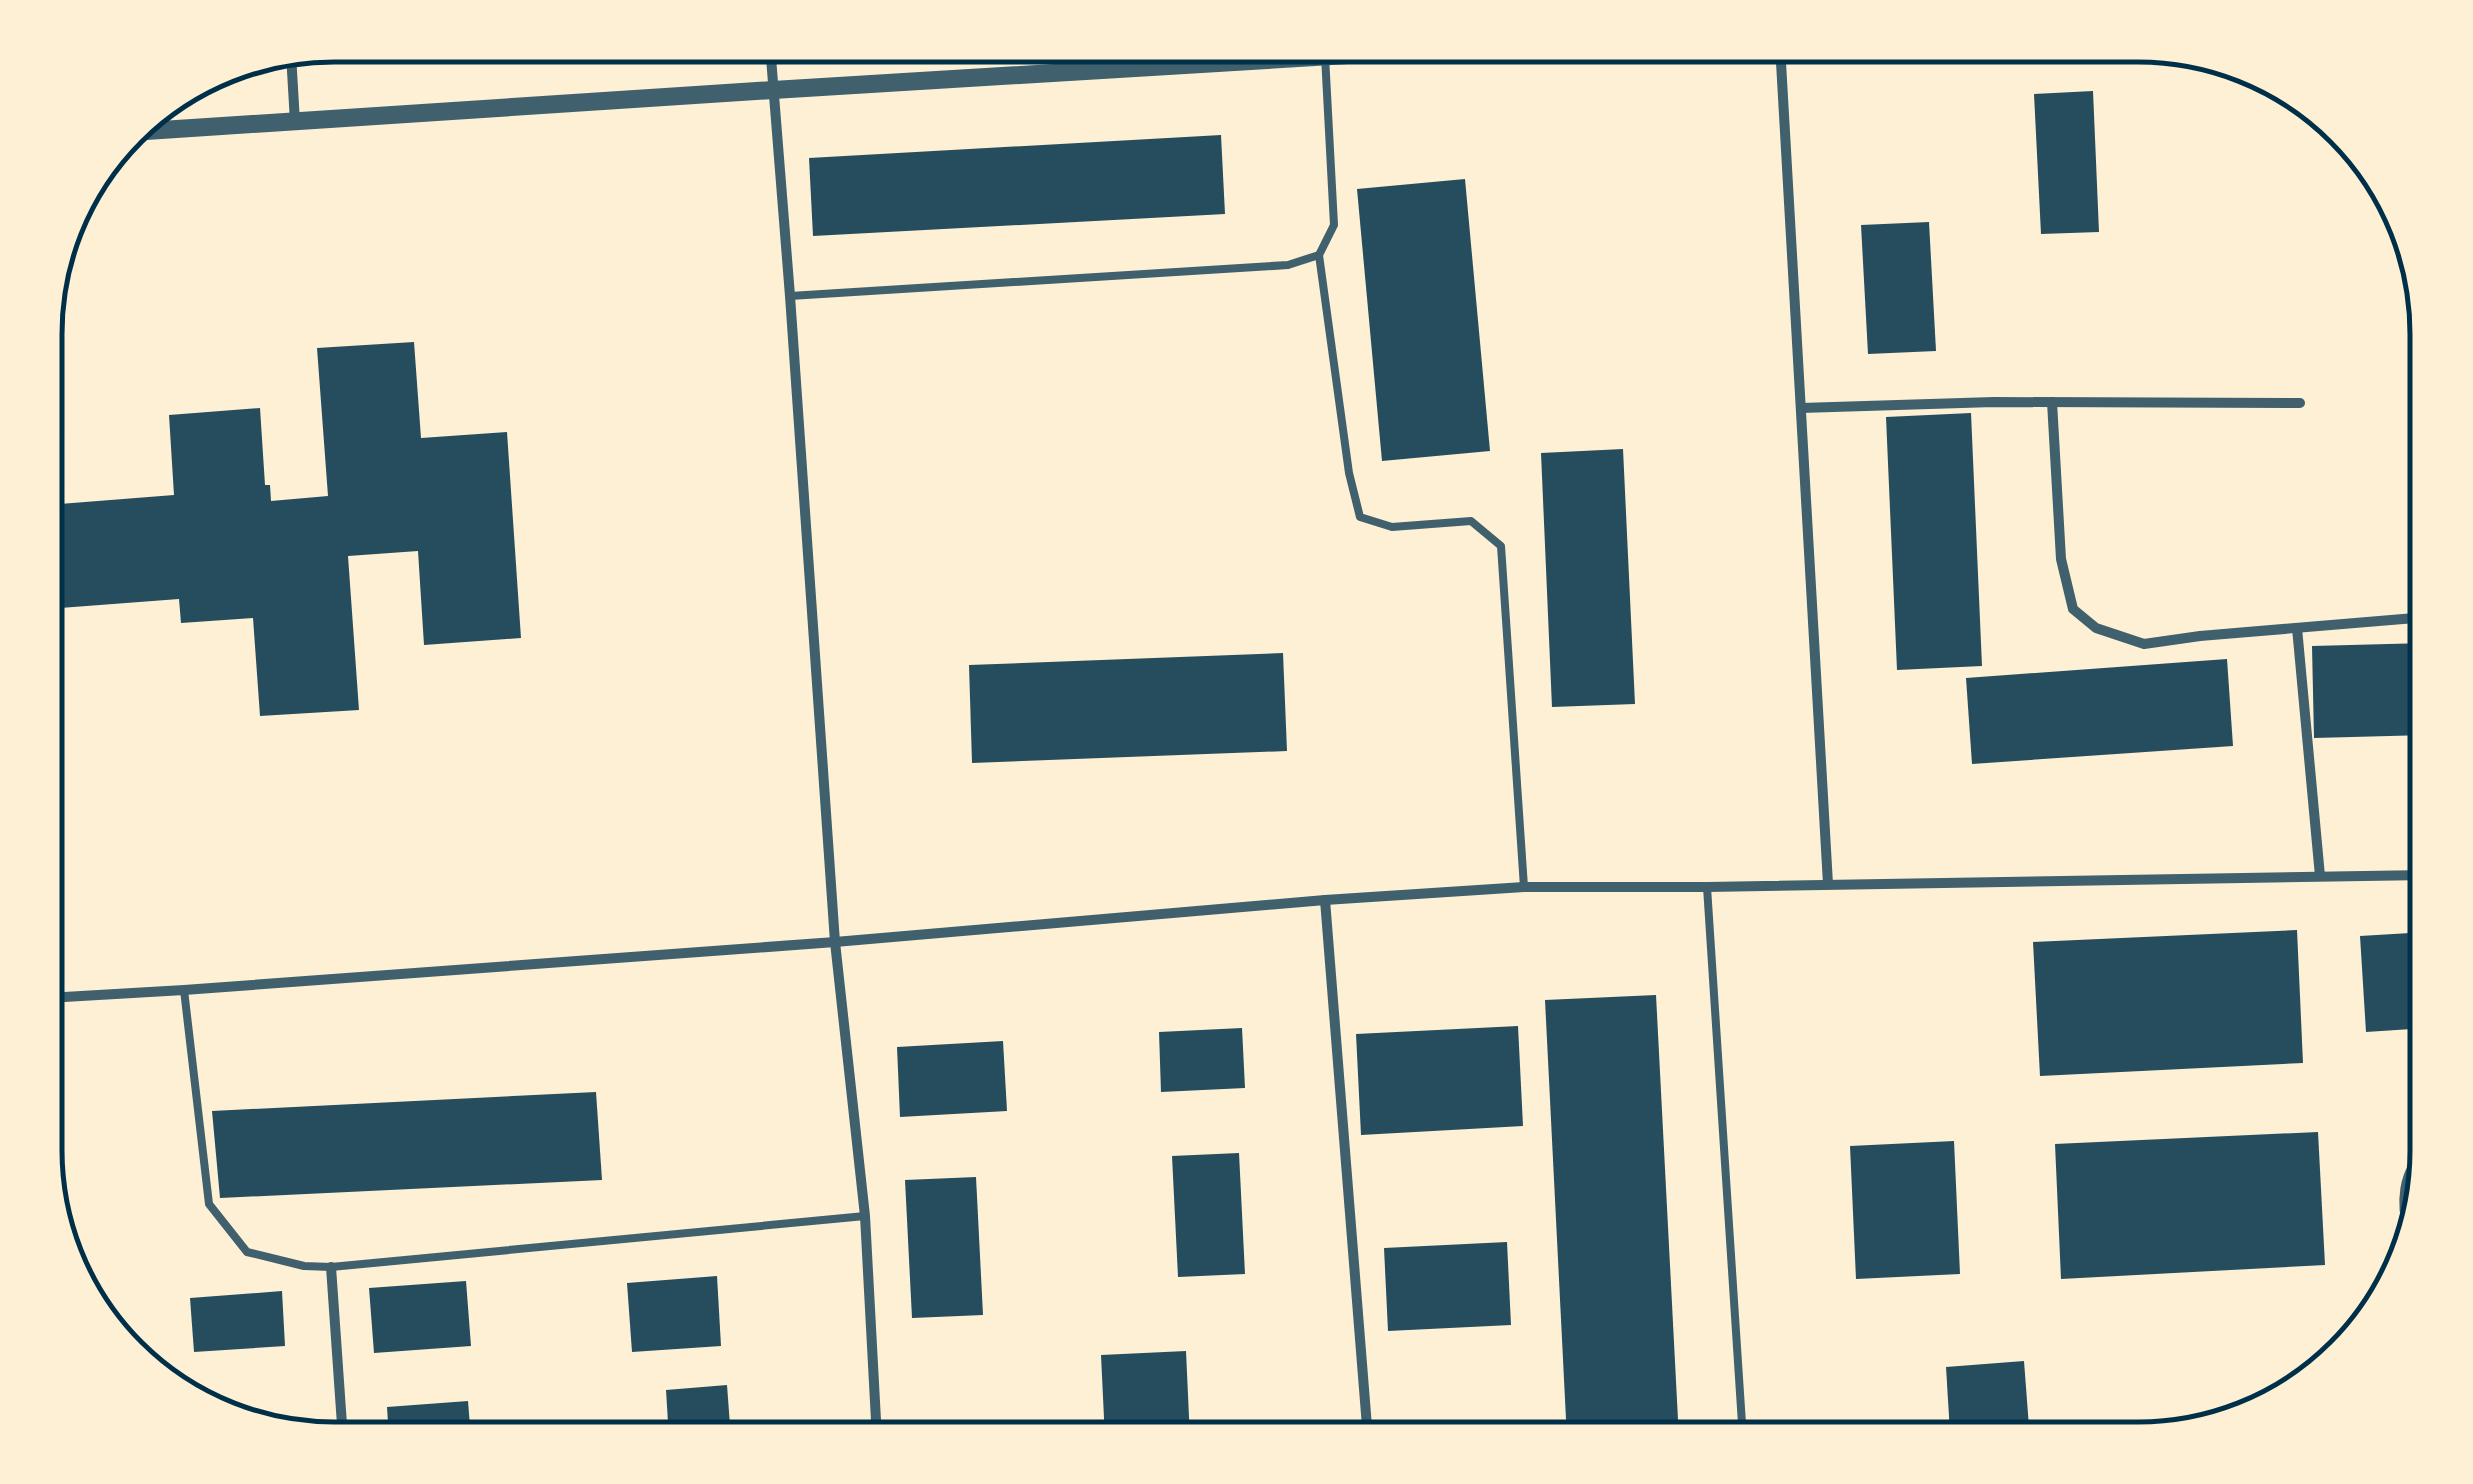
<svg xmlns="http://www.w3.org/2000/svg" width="2473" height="1484" font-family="Lato,sans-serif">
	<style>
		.building { fill: #264d5e }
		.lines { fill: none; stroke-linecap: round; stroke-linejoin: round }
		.service { stroke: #3f606c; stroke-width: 8 }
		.minor { stroke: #3f606c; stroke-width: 10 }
		.tertiary { stroke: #3f606c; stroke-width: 18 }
		.rim { fill: none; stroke: #003049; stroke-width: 5 }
	</style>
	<rect width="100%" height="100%" fill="#fdf0d5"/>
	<g class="building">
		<polygon points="2093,91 2099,232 2041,234 2034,94"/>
		<polygon points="1221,135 1225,214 813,236 809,158"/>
		<polygon points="1465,179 1490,451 1382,461 1357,189"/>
		<polygon points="1929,222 1936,351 1868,354 1861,225"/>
		<polygon points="414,342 421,438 507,432 521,638 424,645 418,551 348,556 359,710 260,716 253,618 181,623 179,599 47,609 47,505 174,495 169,415 260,408 265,485 270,485 271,501 328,496 317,348"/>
		<polygon points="1971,413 1982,666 1897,670 1886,417"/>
		<polygon points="1623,449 1635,704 1552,707 1541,453"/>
		<polygon points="2427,643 2427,735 2314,738 2312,646"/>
		<polygon points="1283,653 1287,751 972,763 969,665"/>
		<polygon points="2227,659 2233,746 1972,764 1966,678"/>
		<polygon points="2297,930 2303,1063 2040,1076 2033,942"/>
		<polygon points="2427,932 2427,1028 2366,1032 2360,936"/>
		<polygon points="1656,995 1679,1439 1567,1439 1545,1000"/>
		<polygon points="1518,1026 1523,1126 1361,1135 1356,1034"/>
		<polygon points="1242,1028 1245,1088 1161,1092 1159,1032"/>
		<polygon points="1003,1041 1007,1111 900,1117 897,1047"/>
		<polygon points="596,1092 602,1180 220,1198 212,1111"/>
		<polygon points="2318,1132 2325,1265 2061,1279 2055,1144"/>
		<polygon points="1954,1141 1960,1274 1856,1279 1850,1146"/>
		<polygon points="1239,1153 1245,1274 1178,1277 1172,1156"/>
		<polygon points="976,1177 983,1315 912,1318 905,1180"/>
		<polygon points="1507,1242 1511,1325 1388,1331 1384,1248"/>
		<polygon points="717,1276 721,1346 632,1352 627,1283"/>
		<polygon points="466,1281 471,1346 374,1353 369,1288"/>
		<polygon points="282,1291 285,1346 194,1352 190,1298"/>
		<polygon points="1186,1351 1190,1439 1105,1439 1101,1355"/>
		<polygon points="2024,1361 2029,1427 1950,1433 1946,1367"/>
		<polygon points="727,1385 731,1439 669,1439 666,1390"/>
		<polygon points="468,1401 471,1439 389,1439 387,1407"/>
	</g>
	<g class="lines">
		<g class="service">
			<polyline points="1319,255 1349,473 1360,517 1392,527 1471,521 1501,546 1524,887"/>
			<polyline points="790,296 1288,265 1319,255 1334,225 1325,56"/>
			<polyline points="1707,887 1743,1439"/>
			<polyline points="184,990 209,1204 247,1252 304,1266 331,1267 865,1216"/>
			<path d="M2408,1233C2400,1206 2400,1169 2427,1151"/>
		</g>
		<g class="minor">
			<polyline points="770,45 790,296 835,942 865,1216 877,1439"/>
			<polyline points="1780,45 1828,884"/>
			<polyline points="291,54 295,122"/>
			<polyline points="2052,402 2061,559 2073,609 2096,628 2144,644 2200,636 2427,617"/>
			<polyline points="1801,408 1994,402 2300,403"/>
			<polyline points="2297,628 2320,876"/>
			<polyline points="1325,900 1368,1439"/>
			<polyline points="47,998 184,990 835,942 1325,900 1524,887 1707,887 2427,875"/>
			<polyline points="331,1267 343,1439"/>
		</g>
		<polyline class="tertiary" points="131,132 773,90 1513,45"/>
	</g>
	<path d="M0 0H2473V1484H0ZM334 62H2138A272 272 0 0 1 2410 334V1150A272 272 0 0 1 2138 1422H334A272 272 0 0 1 62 1150V334A272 272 0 0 1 334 62Z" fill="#fdf0d5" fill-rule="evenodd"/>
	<path class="rim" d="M334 62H2138A272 272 0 0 1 2410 334V1150A272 272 0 0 1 2138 1422H334A272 272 0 0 1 62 1150V334A272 272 0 0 1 334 62Z"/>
</svg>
